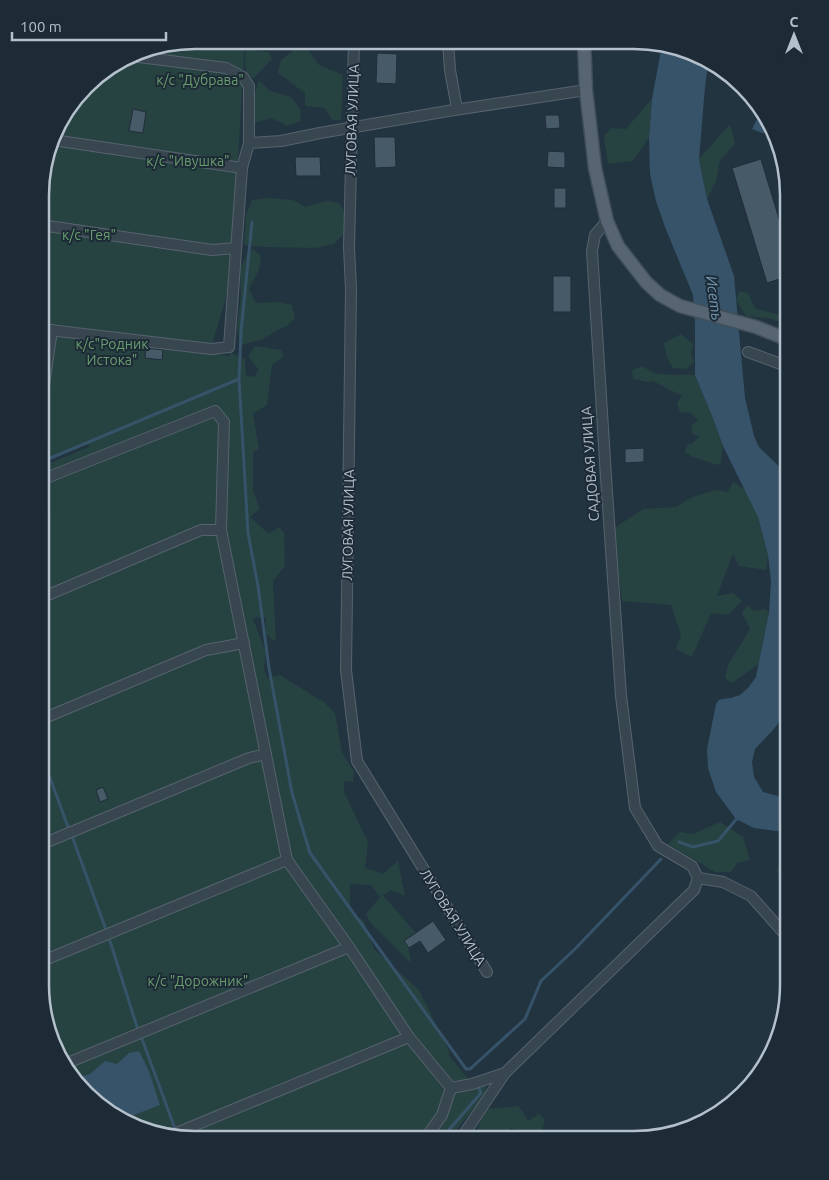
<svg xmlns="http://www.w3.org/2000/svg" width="829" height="1180" font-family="Ubuntu,sans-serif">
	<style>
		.green { fill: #264241 }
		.water { fill: #365369 }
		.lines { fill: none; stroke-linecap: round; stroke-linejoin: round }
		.stream { stroke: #365369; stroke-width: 3 }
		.building { fill: #475a67; stroke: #1f2d38 }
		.minor-casing { stroke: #56636e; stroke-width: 12 }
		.major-casing { stroke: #414f5a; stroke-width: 15 }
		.minor { stroke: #384650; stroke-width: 10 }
		.major { stroke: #566571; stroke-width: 12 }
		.labels { text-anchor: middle; stroke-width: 4; stroke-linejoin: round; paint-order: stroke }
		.park-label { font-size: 14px; fill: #6a9d6e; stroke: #1d2b36 }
		.street-label { font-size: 14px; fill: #b4c0cb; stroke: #1d2b36 }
		.water-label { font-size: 15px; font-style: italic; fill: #7296b0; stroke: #1d2b36 }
		.rim { fill: none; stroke: #b4c0cb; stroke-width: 2.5 }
	</style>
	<rect width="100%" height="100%" fill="#233441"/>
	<g class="green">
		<polygon points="195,40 245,40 235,211 227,294 211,348 211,353 230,356 229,352 245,359 246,375 254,377 259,370 248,356 255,346 281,350 284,356 272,365 267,405 253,414 259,449 253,452 253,491 260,509 250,517 269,534 279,527 284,533 285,566 273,581 276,642 266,634 266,617 254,618 253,619 266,652 264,668 267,678 280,675 325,703 335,713 342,753 354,771 353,782 344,781 344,792 368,842 365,868 383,874 398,861 405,896 391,890 383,895 421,939 419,944 407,940 411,963 370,922 366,914 380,897 371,885 350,884 350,911 364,921 374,949 419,990 450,1053 448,1054 472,1084 475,1088 487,1086 485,1095 450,1138 450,1139 175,1139 101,1108 56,1053 40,985 41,467 91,446 84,444 41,464 41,175 61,118 93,78 145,48"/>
		<polygon points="246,40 258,40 257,51 269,52 272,59 254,78 247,76 245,64"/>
		<polygon points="294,50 309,51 319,65 343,75 341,120 332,120 325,108 305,106 305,93 278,73 281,60"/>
		<polygon points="259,80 270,91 291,97 301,110 300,121 288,126 271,118 255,123 250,111"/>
		<polygon points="652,99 649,138 632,161 608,164 604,136 611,128 626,129"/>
		<polygon points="730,124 735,144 720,160 716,181 707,199 699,159"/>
		<polygon points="270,198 293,200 306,207 327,201 339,203 347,216 344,234 333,244 316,248 264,247 244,245 246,215 252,200"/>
		<polygon points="253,249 261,256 259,270 249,289 256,303 279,302 292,305 295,318 288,325 260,340 240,345 237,327 241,295 240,269 248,252"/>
		<polygon points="739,291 748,293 755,308 789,318 789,325 768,318 746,316 736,300"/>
		<polygon points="681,334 693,344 691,355 694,362 686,369 673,368 667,358 664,343"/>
		<polygon points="642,366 653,373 672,375 695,375 712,416 723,446 721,463 718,465 693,457 685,452 687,445 693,443 699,437 692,433 692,425 698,420 691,413 680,412 677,403 682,396 653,381 648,382 633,379 632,370"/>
		<polygon points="733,482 746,490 758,517 768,555 766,570 739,566 733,554 717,596 733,593 742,601 728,615 711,613 692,657 676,649 681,635 671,605 622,601 613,529 643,509 676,507 692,497 716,490 728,492"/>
		<polygon points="747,605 753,611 765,609 769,613 759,664 732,683 725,678 728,665 750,629 742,613"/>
		<polygon points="789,728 789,752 779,746 780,734"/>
		<polygon points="720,822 743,837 750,860 737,863 731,872 715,872 668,844 680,832 693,834"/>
		<polygon points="789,864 789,894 776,870"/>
		<polygon points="518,1106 523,1112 528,1121 539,1114 545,1120 539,1140 527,1140 525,1134 511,1128 502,1140 481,1140 476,1132 486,1109"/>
	</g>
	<g class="water">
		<polygon points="662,45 708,64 705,87 699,159 707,199 734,276 745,398 754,436 759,447 789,476 789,709 773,730 755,749 752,762 754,777 763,792 778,796 789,796 789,830 776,831 754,828 736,819 716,792 708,768 707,749 716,704 719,700 723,699 731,698 740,695 748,688 756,677 769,613 771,581 768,555 758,517 723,446 712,416 695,375 695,322 693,295 665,227 656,201 650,174 649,138 652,99"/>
		<polygon points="751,99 773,127 775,133 762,133 752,129 757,119 751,102"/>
		<polygon points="139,1051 149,1071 160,1105 134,1115 125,1115 121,1117 101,1108 76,1078 90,1074 105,1061 117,1064 129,1053"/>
	</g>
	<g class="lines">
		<g class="stream">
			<polyline points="252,222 241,332 239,379 248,533 258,586 269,668 292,793 310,853 466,1069 470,1069 525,1019 541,981 576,948 661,859"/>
			<polyline points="41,462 239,379"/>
			<polyline points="40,750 68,827"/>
			<polyline points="72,836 106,930"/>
			<polyline points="679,842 693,847 718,841 739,816"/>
			<polyline points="110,941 137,1027"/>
			<polyline points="142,1039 174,1126"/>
			<polyline points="441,1139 481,1093 479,1088"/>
		</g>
	</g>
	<g class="building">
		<polygon points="377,53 397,54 396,84 376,83"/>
		<polygon points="133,109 146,112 143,133 129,131"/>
		<polygon points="545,115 559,115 560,128 546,129"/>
		<polygon points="374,137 395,137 396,167 375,168"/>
		<polygon points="548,151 565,152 565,168 547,167"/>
		<polygon points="295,157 320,157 321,176 296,176"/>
		<polygon points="761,159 789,252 789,276 767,283 732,168"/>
		<rect x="554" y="188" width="12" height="20"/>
		<rect x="553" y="276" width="18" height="36"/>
		<polygon points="146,348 163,350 162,360 145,358"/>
		<polygon points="644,448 644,462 625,463 625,449"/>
		<polygon points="103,787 108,799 100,802 96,790"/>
		<polygon points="433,921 446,940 428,953 420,941 409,948 404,941"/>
	</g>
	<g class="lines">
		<g class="minor-casing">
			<g id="minor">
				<polyline points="354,40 349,247 351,289 346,670 357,761 487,972"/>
				<polyline points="448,41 450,70 457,109"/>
				<polyline points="53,140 242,168"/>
				<polyline points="249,143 281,141 320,133 448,111 586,90"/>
				<polyline points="41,225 212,250 236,248"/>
				<polyline points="41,329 211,349 229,347 242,168 249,143 249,86 243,77 226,68 131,56"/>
				<polyline points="748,352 789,367"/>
				<polyline points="43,438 43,392 52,330"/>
				<polyline points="41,480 215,411 224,422 221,530 287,860 349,947 409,1037 451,1088 472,1084 505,1073 460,1140"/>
				<polyline points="41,598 201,530 221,530"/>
				<polyline points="40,720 206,650 244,643"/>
				<polyline points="40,845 249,758 266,754"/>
				<polyline points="698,878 723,882 751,896 789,939"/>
				<polyline points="40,962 287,860"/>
				<polyline points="65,1064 349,947"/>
				<polyline points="505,1073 694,890 698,878 692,866 658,846 635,808 621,696 606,477 592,251 595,235 607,221"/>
				<polyline points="169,1136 409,1037"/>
				<polyline points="425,1139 442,1115 451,1088"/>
			</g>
		</g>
		<g class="major-casing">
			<polyline id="major" points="584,41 586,90 595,168 607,221 618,246 646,282 660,295 680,306 756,327 789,340"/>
		</g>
		<use href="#minor" class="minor"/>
		<use href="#major" class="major"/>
	</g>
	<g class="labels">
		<g class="park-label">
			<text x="200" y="85">к/с "Дубрава"</text>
			<text x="188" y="166">к/с "Ивушка"</text>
			<text x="89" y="240">к/с "Гея"</text>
			<text x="112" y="349">к/с"Родник<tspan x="112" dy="16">Истока"</tspan></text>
			<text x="198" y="986">к/с "Дорожник"</text>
		</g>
		<g class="street-label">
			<text transform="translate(352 120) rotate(-88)" y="5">ЛУГОВАЯ УЛИЦА</text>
			<text transform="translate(590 464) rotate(-94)" y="5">САДОВАЯ УЛИЦА</text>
			<text transform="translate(348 525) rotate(-89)" y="5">ЛУГОВАЯ УЛИЦА</text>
			<text transform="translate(453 917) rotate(58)" y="5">ЛУГОВАЯ УЛИЦА</text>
		</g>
		<g class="water-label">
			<text transform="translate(714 298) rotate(82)" y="5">Исеть</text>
		</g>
	</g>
	<path d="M0 0H829V1180H0ZM195 49H634A146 146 0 0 1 780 195V985A146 146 0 0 1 634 1131H195A146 146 0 0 1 49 985V195A146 146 0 0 1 195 49Z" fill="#1d2b36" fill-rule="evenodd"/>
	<path class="rim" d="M195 49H634A146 146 0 0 1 780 195V985A146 146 0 0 1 634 1131H195A146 146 0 0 1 49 985V195A146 146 0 0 1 195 49Z"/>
	<g transform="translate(794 35)" stroke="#1d2b36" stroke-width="4" paint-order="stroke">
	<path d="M0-4L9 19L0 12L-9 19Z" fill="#b4c0cb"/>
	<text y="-8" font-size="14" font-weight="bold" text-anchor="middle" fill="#b4c0cb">С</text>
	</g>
	<path d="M12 32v8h154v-8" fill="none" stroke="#b4c0cb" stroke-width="2.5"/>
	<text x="20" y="32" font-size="15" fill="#b4c0cb" stroke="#1d2b36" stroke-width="4" paint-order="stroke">100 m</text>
</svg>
